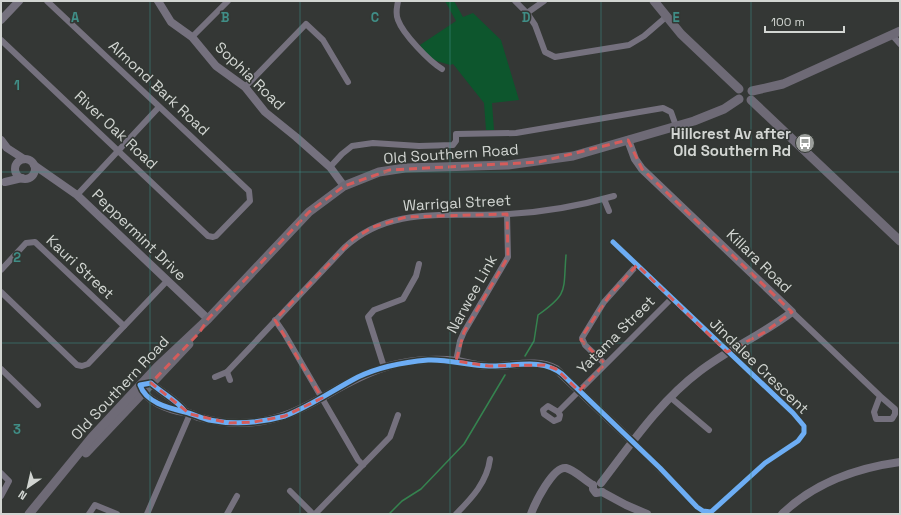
<svg xmlns="http://www.w3.org/2000/svg" width="901" height="515" font-family="'Space Grotesk',sans-serif">
	<style>
		.green { fill: #0d562d }
		.lines { fill: none; stroke-linecap: round; stroke-linejoin: round }
		.stream { stroke: #35834f; stroke-width: 1.5 }
		.minor { stroke: #75717e; stroke-width: 6 }
		.tertiary { stroke: #75717e; stroke-width: 8 }
		.secondary { stroke: #6e6a76; stroke-width: 9 }
		.cycleway-casing { stroke: #333834; stroke-width: 8 }
		.cycleway { stroke: #6dadf4; stroke-width: 5 }
		.marked { fill: none; stroke: #d55c5b; stroke-width: 3; stroke-dasharray: 8 5; stroke-linejoin: round }
		.grid { fill: none; stroke: #408e87; stroke-width: 1; stroke-opacity: 0.55 }
		.labels { text-anchor: middle; stroke-width: 3; stroke-linejoin: round; paint-order: stroke }
		.street-label { font-size: 15px; fill: #d2d5d2; stroke: #333834 }
		.poi-label { font-size: 15px; font-weight: bold; fill: #d2d5d2; stroke: #333834; text-anchor: end }
		.grid-label { font-size: 13px; text-anchor: middle; font-weight: bold; fill: #408e87; stroke: #333834; stroke-width: 3; stroke-linejoin: round; paint-order: stroke }
	</style>
	<rect width="100%" height="100%" fill="#343735"/>
	<polygon class="green" points="445,1 454,1 463,17 473,13 501,40 519,100 492,103 494,130 486,130 484,103 453,64 450,65 430,59 420,45 456,21"/>
	<g class="lines">
		<g class="stream">
			<path d="M525,356L534,341L538,315C569,293 563,291 566,255"/>
			<polyline points="389,514 402,501 421,489 464,444 505,375"/>
		</g>
		<g class="minor">
			<path d="M398,1C397,8 395,13 398,20C403,34 429,61 442,69"/>
			<polyline points="515,1 527,13 535,25 545,52 555,57 629,45 644,36 666,17"/>
			<polyline points="527,13 544,1"/>
			<polyline points="892,35 900,44"/>
			<polyline points="192,37 228,1"/>
			<polyline points="1,40 208,236 213,237 216,236 250,201 249,191 47,1"/>
			<polyline points="245,87 306,24 323,40 348,82"/>
			<polyline points="330,167 342,154 352,146 373,143 419,146 453,145 456,141 456,134 516,133 663,108 671,112 676,126"/>
			<polyline points="77,195 159,107"/>
			<polyline points="604,199 609,211"/>
			<path d="M613,242L793,413L804,426V433L798,441L765,463L714,510C707,514 703,512 697,507L633,442"/>
			<polyline points="1,270 26,243 35,242 124,326"/>
			<polyline points="1,292 77,365 82,366 88,364 167,281"/>
			<polyline points="792,312 880,396 874,412 876,419 892,419 895,414 895,409 880,396"/>
			<polyline points="275,320 284,333 358,460 363,465"/>
			<polyline points="456,361 460,341 464,332 508,257 507,214"/>
			<polyline points="605,364 585,345 582,338 604,302 637,265"/>
			<polyline points="384,367 368,317 374,310 403,299 416,276 419,264"/>
			<polyline points="1,369 38,405"/>
			<polyline points="227,372 230,380"/>
			<path d="M215,377L227,372L344,248C391,204 450,218 509,214C545,212 579,206 614,196"/>
			<polyline points="670,397 709,430"/>
			<polyline points="558,412 548,406 543,410 544,414 554,421 559,419 560,415 558,412 672,298"/>
			<polyline points="1,473 9,481 1,496"/>
			<polyline points="290,491 313,514"/>
			<polyline points="89,514 95,505 117,514"/>
			<polyline points="147,514 190,414"/>
			<polyline points="227,514 237,496"/>
			<polyline points="315,514 390,437 398,415"/>
			<path d="M456,514C472,498 487,482 490,459"/>
		</g>
		<g class="tertiary">
			<polyline points="158,1 171,22 192,37 216,66 245,87 265,112 296,137 330,167 344,186"/>
			<polyline points="1,20 19,1"/>
			<polyline points="1,140 7,148 24,159"/>
			<circle cx="25" cy="169" r="10"/>
			<polyline points="34,165 77,195 208,319"/>
			<polyline points="5,182 22,178"/>
			<path d="M185,412C182,404 159,391 151,383L140,385C145,401 169,410 184,412C189,412 194,415 198,417C212,421 226,423 240,423C300,423 330,385 383,368C405,360 434,358 458,361C468,363 478,366 488,366C511,367 535,358 556,369L633,442"/>
			<path d="M601,483C631,444 660,401 700,371C729,349 763,334 792,312L642,169L635,159L628,140"/>
			<polyline points="593,485 593,489 596,493 602,492"/>
			<polyline points="602,492 626,505 647,514"/>
			<path d="M531,514C535,503 553,466 566,468C575,470 585,481 593,485"/>
			<path d="M782,514C815,482 856,468 900,462"/>
		</g>
		<g class="secondary">
			<polyline points="654,1 681,34 739,89"/>
			<polyline points="752,91 783,84 900,31"/>
			<polyline points="751,100 900,241"/>
			<polyline points="86,453 189,344"/>
			<polyline points="29,514 92,437 157,367 208,319 309,212 344,186 379,172 405,168 508,165 573,156 694,121 724,109 739,99"/>
		</g>
		<g class="cycleway-casing">
			<path id="cycleway" d="M185,412C182,404 159,391 151,383L140,385C146,403 169,408 185,412C193,414 201,418 209,420C234,425 260,423 285,416C311,406 333,390 358,377C379,367 405,362 428,360C449,359 469,366 489,366C514,367 541,357 562,374L660,468L697,507L703,511L711,512L765,463L798,441L804,433V426L793,413L613,242"/>
		</g>
		<use href="#cycleway" class="cycleway"/>
	</g>
	<path class="marked" d="M628,140L642,169L792,312L765,332L727,352L637,265L609,296L583,335L581,340L605,364L579,391L556,369L545,365L489,366L456,361L464,332L508,257L507,214L406,217L373,227L353,239L275,320L322,398L285,416L254,422L229,423L190,414L151,383L199,333L208,319L309,212L344,186L390,170L539,162Z"/>
	<path class="grid" d="M150,1V514M300,1V514M450,1V514M601,1V514M751,1V514M1,172H900M1,343H900"/>
	<defs>
		<g id="bus-disc" transform="scale(1)"><circle r="9.5" fill="#9b9e9b" stroke="#333834"/><path d="M-5-6H5V4H4V6H2V4H-2V6H-4V4H-5ZM-3.5-4V0h7V-4ZM-3.5 1.2v1.5H-2V1.2ZM2 1.2v1.5H3.5V1.2Z" fill="#fff"/></g>
	</defs>
	<g fill-rule="evenodd">
		<use href="#bus-disc" x="805" y="143"/>
	</g>
	<g class="labels">
		<g class="street-label">
			<text transform="translate(250 76) rotate(44)" y="5">Sophia Road</text>
			<text transform="translate(159 88) rotate(43)" y="5">Almond Bark Road</text>
			<text transform="translate(116 130) rotate(43)" y="5">River Oak Road</text>
			<text transform="translate(451 154) rotate(-4)" y="5">Old Southern Road</text>
			<text transform="translate(457 203) rotate(-3)" y="5">Warrigal Street</text>
			<text transform="translate(139 235) rotate(44)" y="5">Peppermint Drive</text>
			<text transform="translate(759 261) rotate(44)" y="5">Killara Road</text>
			<text transform="translate(80 267) rotate(43)" y="5">Kauri Street</text>
			<text transform="translate(472 294) rotate(-61)" y="5">Narwee Link</text>
			<text transform="translate(616 335) rotate(-45)" y="5">Yatama Street</text>
			<text transform="translate(759 366) rotate(44)" y="5">Jindalee Crescent</text>
			<text transform="translate(120 388) rotate(-47)" y="5">Old Southern Road</text>
		</g>
		<g class="poi-label">
			<text x="791" y="139">Hillcrest Av after<tspan x="791" dy="17">Old Southern Rd</tspan></text>
		</g>
	</g>
	<g class="grid-label">
		<text x="75" y="22">A</text>
		<text x="225" y="22">B</text>
		<text x="375" y="22">C</text>
		<text x="526" y="22">D</text>
		<text x="676" y="22">E</text>
		<text x="17" y="90">1</text>
		<text x="17" y="262">2</text>
		<text x="17" y="434">3</text>
	</g>
	<rect width="901" height="515" fill="none" stroke="#d2d5d2" stroke-width="4"/>
	<g transform="translate(28 487) rotate(214)" stroke="#333834" stroke-width="3" paint-order="stroke">
	<path d="M0-3L7 15L0 10L-7 15Z" fill="#d2d5d2"/>
	<text y="-6" font-size="11" font-weight="bold" text-anchor="middle" fill="#d2d5d2">N</text>
	</g>
	<path d="M765 26v6h79v-6" fill="none" stroke="#d2d5d2" stroke-width="2"/>
	<text x="771" y="26" font-size="12" fill="#d2d5d2" stroke="#333834" stroke-width="3" paint-order="stroke">100 m</text>
</svg>
